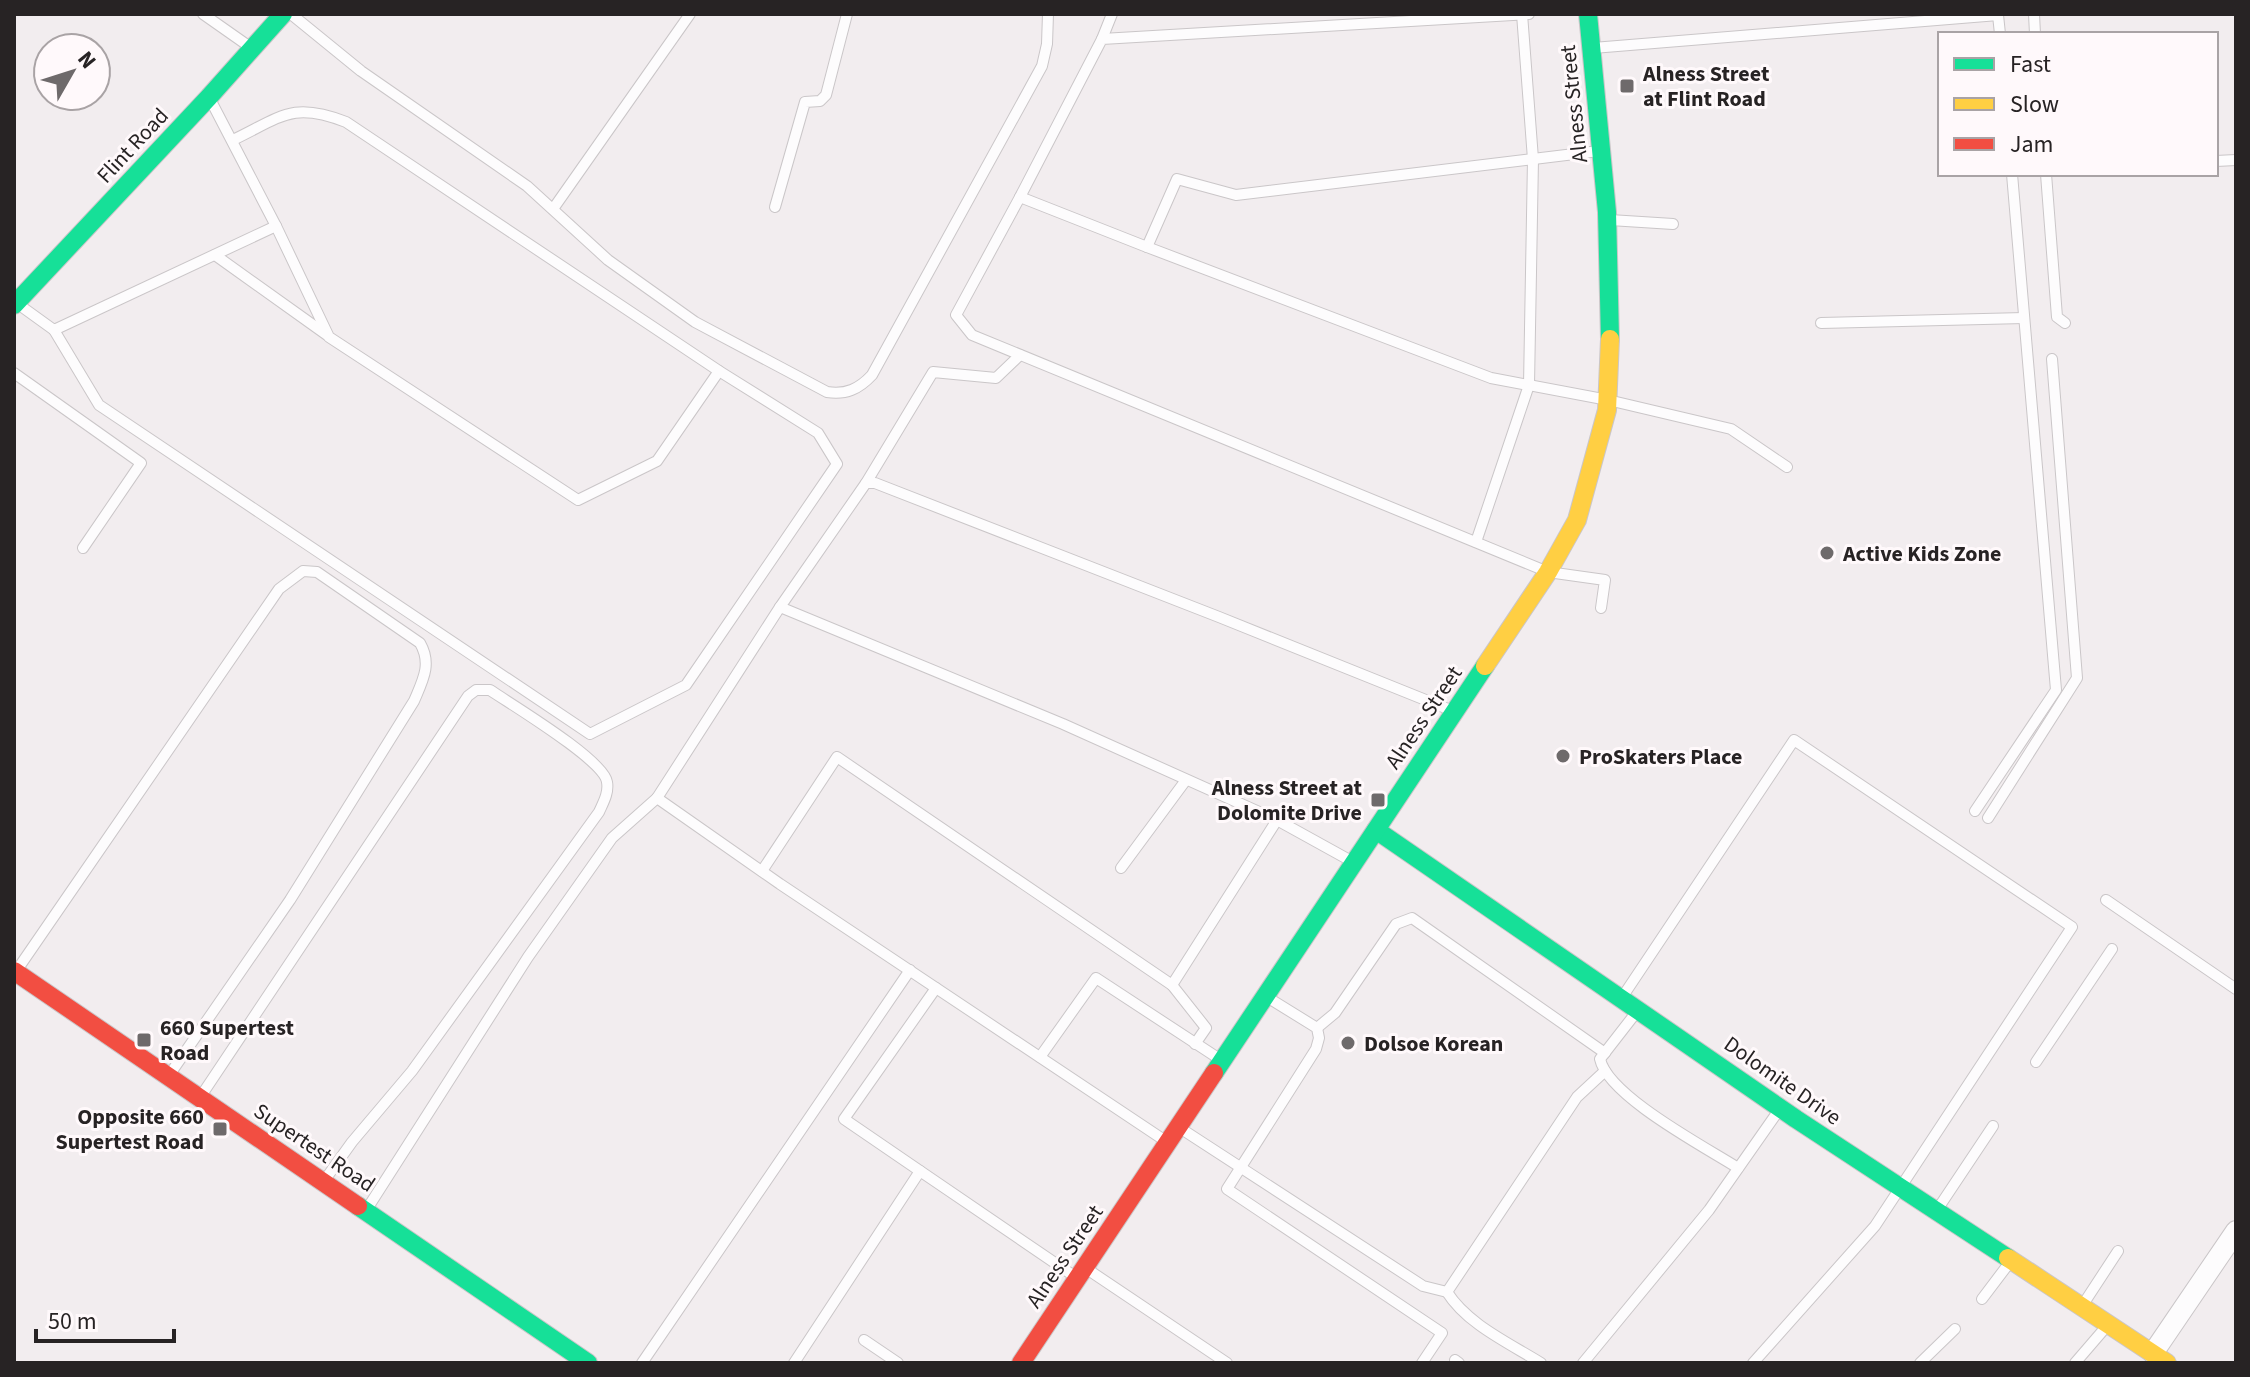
<svg xmlns="http://www.w3.org/2000/svg" width="2250" height="1377" font-family="'Source Sans 3',sans-serif">
	<style>
		.lines { fill: none; stroke-linecap: round; stroke-linejoin: round }
		.lane-casing { stroke: #cac6c8; stroke-width: 12 }
		.street-casing { stroke: #cac6c8; stroke-width: 22 }
		.fast-casing { stroke: #cac6c8; stroke-width: 20 }
		.slow-casing { stroke: #cac6c8; stroke-width: 20 }
		.jam-casing { stroke: #cac6c8; stroke-width: 20 }
		.lane { stroke: #fdfcfd; stroke-width: 10 }
		.street { stroke: #fdfcfd; stroke-width: 20 }
		.fast { stroke: #16e098; stroke-width: 18 }
		.slow { stroke: #ffcf43; stroke-width: 18 }
		.jam { stroke: #f24e42; stroke-width: 18 }
		.poi-dot { fill: #6e6a6b; stroke: #fff9fb; stroke-width: 3 }
		.labels { text-anchor: middle; stroke-width: 6; stroke-linejoin: round; paint-order: stroke }
		.poi-label { font-size: 22px; font-weight: bold; fill: #272324; stroke: #fff9fb; text-anchor: start }
		.street-label { font-size: 22px; fill: #272324; stroke: #fff9fb }
	</style>
	<rect width="100%" height="100%" fill="#f2edef"/>
	<g class="lines">
		<g class="lane-casing">
			<g id="lane">
				<polyline points="203,14 250,47"/>
				<path d="M291,14L361,71L527,186L608,260L695,322L827,392C846,395 859,389 872,375L1042,66L1047,44L1048,14"/>
				<polyline points="2034,14 2035,34"/>
				<polyline points="1102,39 1112,14"/>
				<polyline points="1593,48 1998,15 2000,34"/>
				<polyline points="1599,151 1236,195 1177,179 1147,247 1491,378 1608,400 1731,429 1787,467"/>
				<polyline points="2216,161 2236,160"/>
				<polyline points="2046,174 2057,317 2065,323"/>
				<polyline points="1020,197 956,315 972,335 1548,572 1605,580 1601,608"/>
				<polyline points="775,207 805,102 820,101 826,95 847,14"/>
				<polyline points="553,209 690,14"/>
				<polyline points="1610,220 1673,224"/>
				<polyline points="276,226 329,337 578,500 657,461 719,371"/>
				<polyline points="1147,247 1020,197 1102,39 1529,14"/>
				<polyline points="215,255 327,335"/>
				<polyline points="18,304 54,330 276,226 210,99"/>
				<polyline points="1821,323 2024,318"/>
				<path d="M54,330L99,405L590,734L686,685L837,464L818,433L719,371L346,122C292,101 281,117 233,140"/>
				<polyline points="14,373 141,463 83,548"/>
				<polyline points="866,483 933,372 996,378 1020,355"/>
				<polyline points="1476,542 1529,385 1533,159 1522,14"/>
				<polyline points="657,798 780,607"/>
				<polyline points="1975,811 2056,690 2012,174"/>
				<polyline points="1988,818 2077,678 2052,359"/>
				<polyline points="1353,862 1277,820 1063,724 780,607 866,483 875,483 1219,617 1453,711"/>
				<polyline points="1121,868 1186,780"/>
				<polyline points="762,871 837,757 1172,985 1277,820"/>
				<polyline points="2106,900 2236,989"/>
				<path d="M17,970L279,589L303,571L317,572L420,643C432,664 423,680 414,701L290,900L170,1074"/>
				<polyline points="1172,985 1206,1028 1195,1044"/>
				<polyline points="1623,996 1794,740 2072,927 1875,1226 1753,1363"/>
				<polyline points="1267,997 1317,1028 1319,1038 1316,1049 1227,1189 1442,1333 1422,1363"/>
				<path d="M1635,1014L1600,1059C1608,1096 1705,1147 1738,1168"/>
				<polyline points="1317,1028 1335,1013 1396,924 1412,918 1605,1053"/>
				<polyline points="1040,1057 1096,978 1218,1058"/>
				<polyline points="2036,1062 2112,949"/>
				<path d="M201,1096L468,696L476,690H490C512,705 604,760 607,782C609,793 603,803 599,812L412,1071L352,1142L324,1181"/>
				<polyline points="1180,1128 1423,1286 1447,1292"/>
				<polyline points="920,1171 844,1119 936,988"/>
				<polyline points="367,1209 528,957 612,838 657,798 780,884 1167,1142"/>
				<polyline points="1937,1210 1993,1126"/>
				<polyline points="1087,1269 1227,1363"/>
				<polyline points="1982,1299 2010,1262"/>
				<polyline points="2084,1303 2118,1251"/>
				<polyline points="864,1340 898,1363"/>
				<polyline points="1455,1360 1459,1363"/>
				<polyline points="642,1363 910,970"/>
				<polyline points="794,1363 920,1171 1074,1276"/>
				<path d="M1541,1363C1509,1343 1467,1324 1447,1292L1577,1097L1605,1071"/>
				<polyline points="1583,1363 1709,1210 1779,1110"/>
				<polyline points="1920,1363 1955,1329"/>
				<polyline points="2075,1363 2106,1327"/>
			</g>
		</g>
		<g class="street-casing">
			<polyline id="street" points="2153,1353 2236,1231"/>
		</g>
		<g class="fast-casing">
			<g id="fast">
				<polyline points="1588,14 1607,212 1610,339"/>
				<polyline points="14,305 209,97 283,14"/>
				<polyline points="1376,830 1796,1119 2008,1258"/>
				<polyline points="1214,1073 1485,666"/>
				<polyline points="358,1206 588,1363"/>
			</g>
		</g>
		<g class="slow-casing">
			<g id="slow">
				<polyline points="1485,666 1548,572 1577,520 1607,410 1610,339"/>
				<polyline points="2008,1258 2167,1363"/>
			</g>
		</g>
		<g class="jam-casing">
			<g id="jam">
				<polyline points="14,971 358,1206"/>
				<polyline points="1021,1363 1214,1073"/>
			</g>
		</g>
		<use href="#lane" class="lane"/>
		<use href="#street" class="street"/>
		<use href="#fast" class="fast"/>
		<use href="#slow" class="slow"/>
		<use href="#jam" class="jam"/>
	</g>
	<g class="poi-dot">
		<rect x="1619" y="78" width="16" height="16" rx="4"/>
		<circle cx="1827" cy="553" r="8"/>
		<circle cx="1563" cy="756" r="8"/>
		<rect x="1370" y="792" width="16" height="16" rx="4"/>
		<rect x="136" y="1032" width="16" height="16" rx="4"/>
		<circle cx="1348" cy="1043" r="8"/>
		<rect x="212" y="1121" width="16" height="16" rx="4"/>
	</g>
	<g class="labels">
		<g class="poi-label">
			<text x="1643" y="81">Alness Street<tspan x="1643" dy="25">at Flint Road</tspan></text>
			<text x="1843" y="561">Active Kids Zone</text>
			<text x="1579" y="764">ProSkaters Place</text>
			<text x="1362" y="795" text-anchor="end">Alness Street at<tspan x="1362" dy="25">Dolomite Drive</tspan></text>
			<text x="160" y="1035">660 Supertest<tspan x="160" dy="25">Road</tspan></text>
			<text x="1364" y="1051">Dolsoe Korean</text>
			<text x="204" y="1124" text-anchor="end">Opposite 660<tspan x="204" dy="25">Supertest Road</tspan></text>
		</g>
		<g class="street-label">
			<text transform="translate(1573 104) rotate(-96)" y="8">Alness Street</text>
			<text transform="translate(132 145) rotate(-47)" y="8">Flint Road</text>
			<text transform="translate(1423 717) rotate(-56)" y="8">Alness Street</text>
			<text transform="translate(1783 1080) rotate(35)" y="8">Dolomite Drive</text>
			<text transform="translate(315 1147) rotate(34)" y="8">Supertest Road</text>
			<text transform="translate(1064 1256) rotate(-56)" y="8">Alness Street</text>
		</g>
	</g>
	<rect width="2250" height="1377" fill="none" stroke="#272324" stroke-width="32"/>
	<rect x="1938" y="32" width="280" height="144" fill="#fff9fb" stroke="#a9a3a5" stroke-width="2"/>
	<rect x="1954" y="58" width="40" height="12" fill="#16e098" stroke="#a9a3a5" stroke-width="2"/>
	<text x="2010" y="72" font-size="24" fill="#272324">Fast</text>
	<rect x="1954" y="98" width="40" height="12" fill="#ffcf43" stroke="#a9a3a5" stroke-width="2"/>
	<text x="2010" y="112" font-size="24" fill="#272324">Slow</text>
	<rect x="1954" y="138" width="40" height="12" fill="#f24e42" stroke="#a9a3a5" stroke-width="2"/>
	<text x="2010" y="152" font-size="24" fill="#272324">Jam</text>
	<g transform="translate(72 72) rotate(51)"><circle r="38" fill="#fff9fb" stroke="#a9a3a5" stroke-width="2"/>
	<path d="M0-6L14 30L0 20L-14 30Z" fill="#6e6a6b"/>
	<text y="-12" font-size="22" font-weight="bold" text-anchor="middle" fill="#272324">N</text>
	</g>
	<path d="M36 1329v12h138v-12" fill="none" stroke="#272324" stroke-width="4"/>
	<text x="48" y="1329" font-size="24" fill="#272324" stroke="#fff9fb" stroke-width="6" paint-order="stroke">50 m</text>
</svg>
